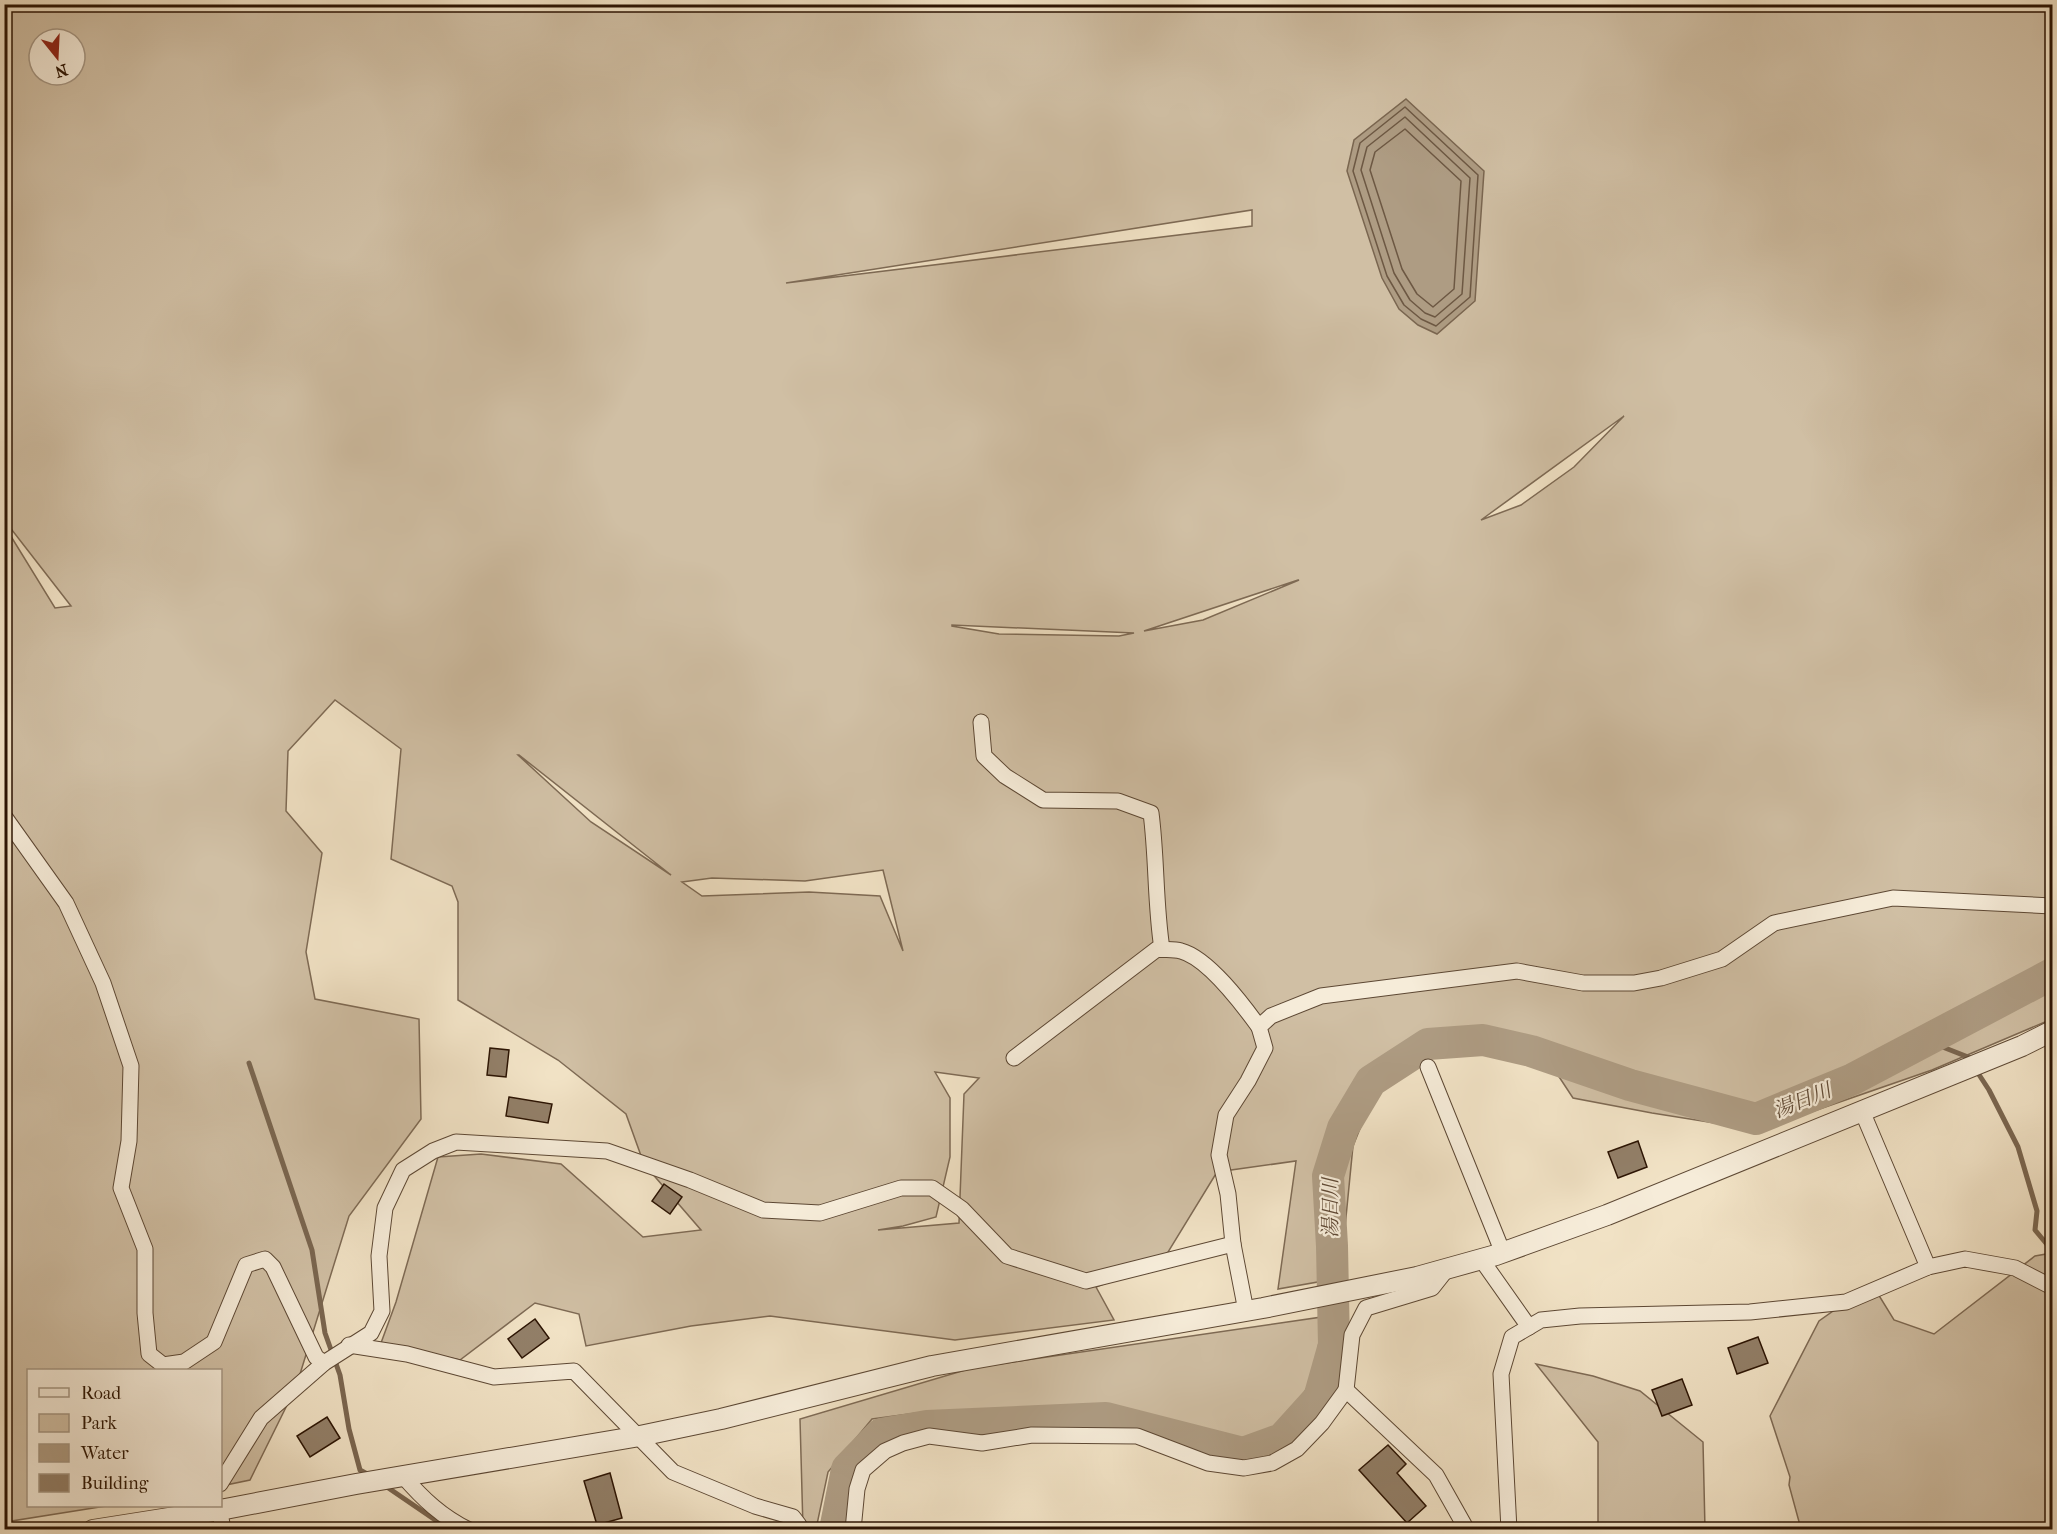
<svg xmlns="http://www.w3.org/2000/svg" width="2057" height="1534" font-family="'IM FELL French Canon','Noto Serif JP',serif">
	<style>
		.green { fill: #d0bfa4; stroke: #7e6a54; stroke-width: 1.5; fill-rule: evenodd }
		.water { fill: #ae9c83; stroke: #7a6650; stroke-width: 1.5 }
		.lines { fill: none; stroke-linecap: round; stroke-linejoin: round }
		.shore { stroke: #6d5843; stroke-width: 1.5 }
		.stream { stroke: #7a6650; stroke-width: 5 }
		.river { stroke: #ae9c83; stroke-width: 32 }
		.building { fill: #927f68; stroke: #2c1403; stroke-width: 1.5 }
		.minor-casing { stroke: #5d4834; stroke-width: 17 }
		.tertiary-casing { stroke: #5d4834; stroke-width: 22 }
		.minor { stroke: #f6ecd9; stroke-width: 15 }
		.tertiary { stroke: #f6ecd9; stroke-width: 20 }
		.labels { text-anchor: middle; stroke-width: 4.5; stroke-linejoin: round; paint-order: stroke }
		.water-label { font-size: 20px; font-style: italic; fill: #604a36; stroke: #f6ecd9 }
	</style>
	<rect width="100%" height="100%" fill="#f1e2c5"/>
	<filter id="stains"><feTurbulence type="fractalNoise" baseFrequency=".00333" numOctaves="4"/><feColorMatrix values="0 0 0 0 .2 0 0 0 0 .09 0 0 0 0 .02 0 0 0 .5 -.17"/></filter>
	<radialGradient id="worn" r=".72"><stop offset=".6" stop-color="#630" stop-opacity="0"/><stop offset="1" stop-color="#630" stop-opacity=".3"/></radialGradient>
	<g class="green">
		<path d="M5,5H2052V1019L1932,1070L1759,1130L1652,1113L1573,1098L1550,1063L1428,1044L1382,1074L1353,1146L1340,1278L1278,1289L1296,1161L1217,1172L1162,1262L1096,1287L1114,1320L955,1340L770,1316L691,1326L586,1346L579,1314L535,1303L460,1360L381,1343L396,1302L438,1157L481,1154L561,1164L643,1237L701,1230L644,1164L626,1114L558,1060L458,1000V902L452,886L391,859L401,749L335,700L288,751L286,811L322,853L306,952L315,999L419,1019L421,1119L349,1216L296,1387L250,1480L221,1486L220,1370H28V1506H106L5,1522L4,525L55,608L71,606L5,521ZM39,39H75V75H39ZM1252,210V226L786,283ZM1624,416L1574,467L1521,505L1481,520ZM1299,580L1203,620L1144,631L1298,580ZM952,626V625L1134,633L1119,636L999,634ZM518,755H519L671,875L591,822ZM883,870L903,951L880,896L809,892L702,896L682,882L712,878L805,881ZM935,1072L979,1078L964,1094L959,1223L878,1230L903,1226L936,1217L950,1157V1098Z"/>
		<polygon points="2052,1253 2052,1529 1801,1529 1789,1485 1790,1477 1770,1416 1819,1321 1846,1302 1875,1289 1894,1320 1934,1334 2035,1256"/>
		<polygon points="1322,1317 1315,1374 1289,1419 1240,1445 1188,1427 1097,1410 932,1411 872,1419 828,1472 816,1529 803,1529 800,1419 972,1368"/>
		<polygon points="1536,1364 1593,1376 1640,1391 1703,1442 1705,1529 1598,1529 1598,1442"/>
	</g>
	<polygon class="water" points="1406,99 1484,171 1475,301 1437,334 1418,325 1399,309 1382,278 1347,171 1354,140"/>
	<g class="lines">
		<g class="shore">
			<polygon points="1405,107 1478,175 1470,297 1436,326 1421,319 1404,305 1387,276 1353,171 1360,143"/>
			<polygon points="1405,117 1470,178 1462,294 1435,317 1425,313 1410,300 1394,273 1361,170 1367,147"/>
			<polygon points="1405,129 1461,181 1454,289 1433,307 1417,294 1402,269 1370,170 1375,152"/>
		</g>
		<g class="stream">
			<polyline points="249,1063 312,1250 325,1333 340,1375 349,1429 360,1470 369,1475"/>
			<polyline points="1976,1070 1989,1090 2018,1147 2037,1211 2035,1230 2050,1248 2052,1248"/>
			<polyline points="1853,1079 1935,1044 1968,1057 1971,1062"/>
			<polyline points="384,1485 450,1530"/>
		</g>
		<polyline class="river" points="835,1530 847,1469 881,1434 927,1426 1106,1418 1243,1453 1282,1439 1319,1398 1334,1345 1332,1246 1328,1176 1343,1128 1371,1081 1428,1044 1483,1040 1531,1051 1630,1085 1756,1119 1853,1079 2052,974"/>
	</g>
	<g class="building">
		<polygon points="490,1048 509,1050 506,1077 487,1075"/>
		<polygon points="509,1097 552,1104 548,1123 506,1116"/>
		<polygon points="1638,1141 1647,1167 1618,1178 1608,1152"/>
		<polygon points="664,1184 682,1197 670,1214 652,1201"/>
		<polygon points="535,1319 549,1338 522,1358 508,1339"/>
		<polygon points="1758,1337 1768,1363 1737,1374 1728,1348"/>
		<polygon points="1682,1379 1692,1405 1662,1416 1652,1390"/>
		<polygon points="327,1417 340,1438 310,1457 297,1436"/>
		<polygon points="1388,1445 1406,1464 1397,1473 1426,1506 1407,1523 1359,1470"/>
		<polygon points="610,1473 622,1518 597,1525 584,1481"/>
	</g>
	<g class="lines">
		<g class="minor-casing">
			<g id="minor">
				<path d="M981,722L984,756L1005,776L1043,800L1118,801L1151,813C1157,859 1155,904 1162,949"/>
				<polyline points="4,816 66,903 103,983 131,1066 129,1141 121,1188 145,1249 145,1313 149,1354 163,1365 184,1362 214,1342 246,1265 265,1259 273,1267 316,1357 324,1363"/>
				<path d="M1014,1058L1157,949C1165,950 1174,949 1181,951C1208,958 1243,1005 1259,1027"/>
				<polyline points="1428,1067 1503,1253"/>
				<polyline points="1862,1111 1928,1267"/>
				<polyline points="1481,1259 1529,1327"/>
				<polyline points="1246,1311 1233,1244 1228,1194 1219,1155 1226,1115 1248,1081 1265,1048 1259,1027 1271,1016 1321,996 1517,971 1583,983 1634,983 1661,978 1722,959 1774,923 1893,898 2052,906"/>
				<polyline points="349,1345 407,1354 494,1377 574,1371 673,1472 755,1506 793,1517 799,1525 799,1530"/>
				<polyline points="1346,1390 1352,1335 1366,1308 1432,1288 1447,1269"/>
				<path d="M403,1476C423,1499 442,1517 469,1530"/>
				<polyline points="220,1484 261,1418 324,1363 371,1333 382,1311 379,1256 385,1208 403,1170 433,1151 456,1142 607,1151 690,1180 763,1210 820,1213 901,1188 932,1188 962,1209 1007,1256 1086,1281 1233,1244"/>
				<polyline points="219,1506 223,1530"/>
				<polyline points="853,1530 857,1489 863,1470 885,1451 903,1443 929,1436 982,1443 1032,1435 1137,1436 1208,1463 1244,1468 1272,1463 1297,1449 1322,1423 1346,1390 1436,1475 1467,1530"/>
				<polyline points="1509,1530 1501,1374 1512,1337 1541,1320 1580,1316 1750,1312 1846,1302 1928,1267 1965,1259 2015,1268 2052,1287"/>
			</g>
		</g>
		<g class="tertiary-casing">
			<polyline id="tertiary" points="93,1530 220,1510 356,1484 640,1436 721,1419 932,1366 1263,1308 1417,1277 1496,1255 1607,1215 2022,1046 2052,1031"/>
		</g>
		<use href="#minor" class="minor"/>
		<use href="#tertiary" class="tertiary"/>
	</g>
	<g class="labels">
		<g class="water-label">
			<text transform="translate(1802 1100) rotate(-22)" y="7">湯日川</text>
			<text transform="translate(1330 1208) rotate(-90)" y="7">湯日川</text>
		</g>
	</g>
	<rect width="2057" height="1534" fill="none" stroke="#f1e2c5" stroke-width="24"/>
	<rect x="6" y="6" width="2045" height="1522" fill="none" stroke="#2c1403" stroke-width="3"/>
	<rect x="12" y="12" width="2033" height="1510" fill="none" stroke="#2c1403" stroke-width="1.5"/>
	<rect x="27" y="1369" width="195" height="138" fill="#f6ecd9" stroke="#a59683" stroke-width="1.5"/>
	<rect x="39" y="1388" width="30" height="9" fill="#f6ecd9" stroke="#a59683" stroke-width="1.5"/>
	<text x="81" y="1399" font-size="18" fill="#2c1403">Road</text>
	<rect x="39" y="1414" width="30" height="18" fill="#d0bfa4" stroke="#a59683" stroke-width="1.5"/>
	<text x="81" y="1429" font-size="18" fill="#2c1403">Park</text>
	<rect x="39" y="1444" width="30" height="18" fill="#ae9c83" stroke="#a59683" stroke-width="1.5"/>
	<text x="81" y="1459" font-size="18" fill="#2c1403">Water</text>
	<rect x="39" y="1474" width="30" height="18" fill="#927f68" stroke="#a59683" stroke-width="1.5"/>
	<text x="81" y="1489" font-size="18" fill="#2c1403">Building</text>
	<g transform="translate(57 57) rotate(162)"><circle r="28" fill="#f6ecd9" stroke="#a59683" stroke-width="1.5"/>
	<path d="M0-4.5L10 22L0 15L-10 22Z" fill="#8f2418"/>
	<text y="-9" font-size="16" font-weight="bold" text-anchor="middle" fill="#2c1403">N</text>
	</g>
	<rect width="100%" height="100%" filter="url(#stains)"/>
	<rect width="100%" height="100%" fill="url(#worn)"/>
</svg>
